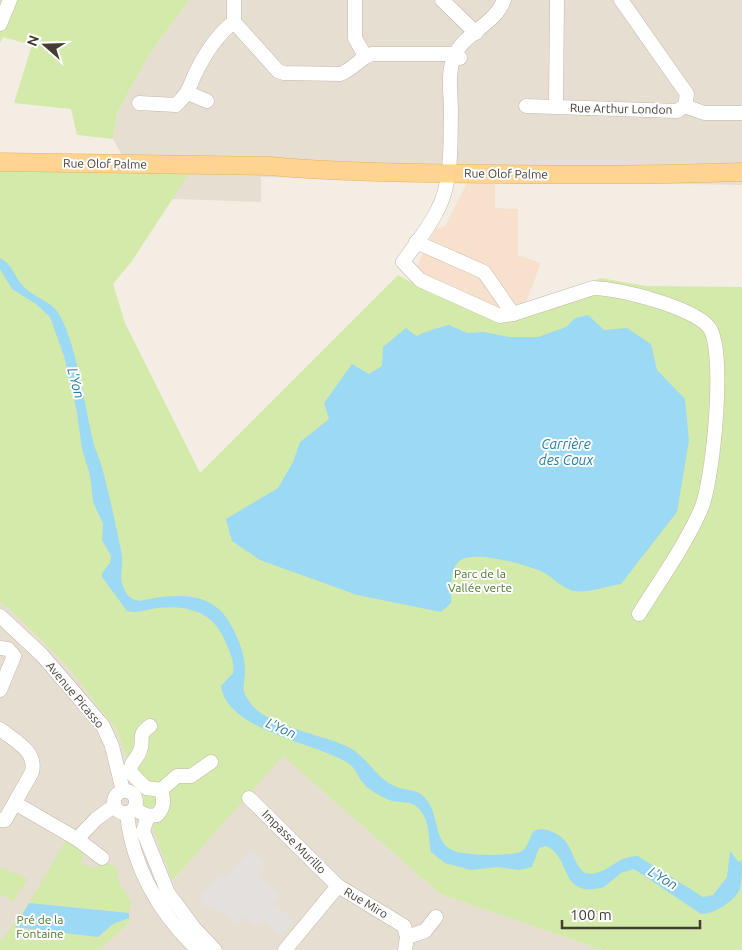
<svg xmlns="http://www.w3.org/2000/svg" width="742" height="950" font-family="Ubuntu,sans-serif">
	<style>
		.residential { fill: #e7ded2 }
		.commercial { fill: #f7e1cd }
		.green { fill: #d4eaaa }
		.parking { fill: #e3e0dd }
		.water { fill: #9cd9f4 }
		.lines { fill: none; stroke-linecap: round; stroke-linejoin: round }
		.minor-casing { stroke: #c2b7a9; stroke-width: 15 }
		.major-casing { stroke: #e9b05c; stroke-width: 19 }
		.minor { stroke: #fff; stroke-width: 14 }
		.major { stroke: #ffd491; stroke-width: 18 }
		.labels { text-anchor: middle; stroke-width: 4; stroke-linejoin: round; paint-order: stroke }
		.street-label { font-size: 12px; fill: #453d34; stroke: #fff }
		.park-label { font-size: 12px; fill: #4d7a24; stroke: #fff }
		.water-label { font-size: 14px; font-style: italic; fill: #267da6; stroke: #fff }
	</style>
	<rect width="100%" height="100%" fill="#f3ede4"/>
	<g class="residential">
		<polygon points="189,0 742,0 742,185 261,177 261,202 145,198 113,139 117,113 149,55"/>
		<polygon points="0,603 9,609 66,665 116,729 172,881 283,755 440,894 602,950 0,950"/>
	</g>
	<polygon class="commercial" points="467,183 495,184 495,208 518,209 518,255 541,263 526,302 504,311 420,274 416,268 435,229 445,226"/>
	<g class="green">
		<polygon points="0,0 189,0 149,55 117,113 113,139 77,135 71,109 14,103 32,45 3,37 0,43"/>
		<polygon points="0,170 190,172 132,261 113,284 125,323 200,473 398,275 434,295 499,321 600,278 646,286 742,287 742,950 602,950 440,894 283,756 172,881 116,729 66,665 9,609 0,603"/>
		<polygon points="66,840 85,850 81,863 95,869 104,860 116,867 119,883 132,902 129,913 130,922 99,950 0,950 0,942 29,903"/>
		<polygon points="0,867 28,879 13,901 0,894"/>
	</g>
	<polygon class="parking" points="250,850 267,863 258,875 281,894 274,903 294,921 281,936 261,920 256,926 244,916 237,925 213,906 209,909 203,905 199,895 220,873 225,877"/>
	<g class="water">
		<path d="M0,258C13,265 14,276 23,286C33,297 48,300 57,311C75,337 85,405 92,437C94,447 98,455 101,464C109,492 115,522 121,550C125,565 117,577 125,591C127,595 131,599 136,600C141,602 149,599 154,598C177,595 202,593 221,611C233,624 246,653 245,671C245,687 239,689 252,705C268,726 322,735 346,746C365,754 374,775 392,785C401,790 414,789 422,795C442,811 430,844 457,852C468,855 513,857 522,851C529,846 529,837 534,831C544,825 563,835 568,845C574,855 575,865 585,873C604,878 617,855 638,856L703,897L713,895L727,877L730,851L738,861H742C742,870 742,880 740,889C734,902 714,914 701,914L634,869L621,873L604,887C558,900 572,856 546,846L539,848L532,867L519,870L497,867L471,870L445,863L431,852C428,839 430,822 421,811C411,798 400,805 387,799C379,795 370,791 364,784C358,778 356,768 348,763C317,743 227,731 221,686L233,673C235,663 230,653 226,643C214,612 189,605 157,608C147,609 137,614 127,611L102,577V573L110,563L111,556L102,540L103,524L93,502L90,475L82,449L77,413L64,356L50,317L36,304L12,289L0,269Z"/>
		<path d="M588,315L604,330L627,328L651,344L657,370L685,399L689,441L677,512L621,584C606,586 582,596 568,589C559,585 552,577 543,572C527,565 471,548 458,562C449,572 452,590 451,603L441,612L357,595L260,560L232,541L226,519L278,488L293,462L300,442L329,419L324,403L352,364L369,374L382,366L383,347L406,328L416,336L434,329L449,325L467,333L484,332L509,337H538L566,327L575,318Z"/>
		<polygon points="29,903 129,913 129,918 113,924 98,937 15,927"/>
	</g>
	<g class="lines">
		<g class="minor-casing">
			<g id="minor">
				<path d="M234,0V22L278,71L284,73L340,74C353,70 359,58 372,54H455L460,58"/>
				<polyline points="355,0 355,38 365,56"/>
				<polyline points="442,0 476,33"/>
				<path d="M504,0C495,25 463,33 454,57C447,75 451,93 451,113C450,146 453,181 437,211C428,229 414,246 403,262L420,280L500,316L513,314L593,288C620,289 689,306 708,326C727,346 713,482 701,509C685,546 660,580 639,614"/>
				<polyline points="621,0 687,94 685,106"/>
				<polyline points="0,24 10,0"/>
				<polyline points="188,93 207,101"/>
				<path d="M139,103L176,105C189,93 189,87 196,72C205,54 219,33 234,22"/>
				<polyline points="526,106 677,111 685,106"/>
				<polyline points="556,106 557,0"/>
				<polyline points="685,106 704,113 742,113"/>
				<polyline points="416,242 484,272 513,314"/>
				<polyline points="0,616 42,655 103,726 112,746 123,791"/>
				<polyline points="0,648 8,649 14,656 0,690"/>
				<path d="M150,726C136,736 145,738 140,751C137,760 129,762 131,773L146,788L161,790"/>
				<path d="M0,729C15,741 37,751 32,772L5,820H0"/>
				<circle cx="125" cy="802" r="11"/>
				<polyline points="249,798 338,886"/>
				<polyline points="15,803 77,839 96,819 114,806"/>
				<path d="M134,809L148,816L157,815C165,806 164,801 161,790L177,776H191L211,762"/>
				<path d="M127,813C132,866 160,915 198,950"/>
				<polyline points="148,816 143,831 168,893 194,928 215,950"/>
				<polyline points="77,839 102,858"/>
				<polyline points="285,950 338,886 404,926 407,937"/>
				<polyline points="405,950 407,937 425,931 436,917"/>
			</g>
		</g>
		<g class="major-casing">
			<path id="major" d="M0,162L270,166C345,173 421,173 496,174C578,175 660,175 742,172"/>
		</g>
		<use href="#minor" class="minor"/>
		<use href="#major" class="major"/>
	</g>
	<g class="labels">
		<g class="street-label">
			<text transform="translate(621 109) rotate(1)" y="4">Rue Arthur London</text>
			<text transform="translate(105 164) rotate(1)" y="4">Rue Olof Palme</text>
			<text transform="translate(506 174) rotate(1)" y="4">Rue Olof Palme</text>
			<text transform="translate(75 695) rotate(50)" y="4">Avenue Picasso</text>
			<text transform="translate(294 842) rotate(45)" y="4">Impasse Murillo</text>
			<text transform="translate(366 903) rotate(31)" y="4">Rue Miro</text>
		</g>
		<g class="park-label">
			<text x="480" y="578">Parc de la<tspan x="480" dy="14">Vallée verte</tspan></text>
			<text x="40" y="924">Pré de la<tspan x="40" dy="14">Fontaine</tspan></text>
		</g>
		<g class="water-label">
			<text transform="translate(76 383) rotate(75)" y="5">L'Yon</text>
			<text x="566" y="449">Carrière<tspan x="566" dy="16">des Coux</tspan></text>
			<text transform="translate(281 728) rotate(23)" y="5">L'Yon</text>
			<text transform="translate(663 878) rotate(31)" y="5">L'Yon</text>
		</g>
	</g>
	<g transform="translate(45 45) rotate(290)" stroke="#ffffff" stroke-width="4" paint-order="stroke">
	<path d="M0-4L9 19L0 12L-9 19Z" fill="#453d34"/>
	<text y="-8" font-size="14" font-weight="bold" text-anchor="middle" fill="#453d34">N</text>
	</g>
	<path d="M562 920v8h138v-8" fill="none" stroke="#453d34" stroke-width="2.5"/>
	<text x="570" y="920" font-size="15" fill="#453d34" stroke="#ffffff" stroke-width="4" paint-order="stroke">100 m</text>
</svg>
